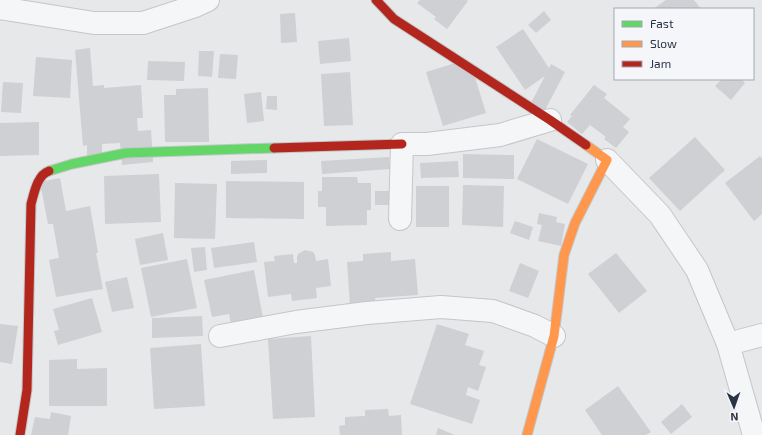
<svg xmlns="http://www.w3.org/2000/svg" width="762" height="435" font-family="'Exo 2',sans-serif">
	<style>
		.building { fill: #ced0d3 }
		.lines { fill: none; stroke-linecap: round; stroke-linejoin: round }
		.street-casing { stroke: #c4c6c8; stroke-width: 24 }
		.fast-casing { stroke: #c4c6c8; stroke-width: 11 }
		.slow-casing { stroke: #c4c6c8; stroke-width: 11 }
		.jam-casing { stroke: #c4c6c8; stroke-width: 11 }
		.street { stroke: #f5f6f7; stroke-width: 22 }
		.fast { stroke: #63d668; stroke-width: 9 }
		.slow { stroke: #ff974d; stroke-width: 9 }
		.jam { stroke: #b3261e; stroke-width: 9 }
	</style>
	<rect width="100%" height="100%" fill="#e6e8ea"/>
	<g class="building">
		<polygon points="420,0 466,0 468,1 447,29 434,19 436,17 417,3"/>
		<polygon points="666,0 694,0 701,9 653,9"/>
		<polygon points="544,11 551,20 536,33 528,25"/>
		<polygon points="295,13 297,42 281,43 280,14"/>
		<polygon points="523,29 549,68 551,64 565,72 545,110 531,103 545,76 525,90 496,47"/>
		<polygon points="349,38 351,61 320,64 318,41"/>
		<polygon points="90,48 93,86 104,85 104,88 141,85 143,118 137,118 138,131 151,130 153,162 122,165 120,143 102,144 102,155 87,155 87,145 83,146 75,50"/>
		<polygon points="199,51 214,51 212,77 198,76"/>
		<polygon points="220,54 238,55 236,79 218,78"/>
		<polygon points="36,57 72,60 70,98 33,96"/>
		<polygon points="148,61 185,62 184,81 147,80"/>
		<polygon points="462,61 474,74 486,113 443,126 426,72"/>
		<polygon points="350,72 353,125 324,126 321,74"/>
		<polygon points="722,79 741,79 745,83 731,100 715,86"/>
		<polygon points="3,82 23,83 21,113 1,112"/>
		<polygon points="594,85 607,94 604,98 630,119 623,127 629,132 616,148 604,139 606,137 590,125 582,134 567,122 572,116 570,115"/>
		<polygon points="208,88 209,142 165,142 164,95 176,95 176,89"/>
		<polygon points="261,92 264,121 247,123 244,94"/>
		<polygon points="267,96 277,96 277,110 266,109"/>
		<polygon points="39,122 39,155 0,156 0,123"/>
		<polygon points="695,137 725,170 680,211 649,178"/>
		<polygon points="537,139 588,164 568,204 517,179"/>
		<polygon points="463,154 514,155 514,179 463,178"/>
		<polygon points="760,156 762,158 762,214 754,221 725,183"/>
		<polygon points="389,157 390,169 322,174 321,161"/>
		<polygon points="267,160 267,173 231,174 231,161"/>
		<polygon points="458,161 459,177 421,178 420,163"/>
		<polygon points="159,174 161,222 105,224 104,176"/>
		<polygon points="322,177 357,177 358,183 371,183 371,210 367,210 367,225 326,226 326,207 318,207 318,191 322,191"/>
		<polygon points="60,178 66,211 90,206 98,253 96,253 103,289 56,297 49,260 59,258 53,224 48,224 40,182"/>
		<polygon points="226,181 304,182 304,219 226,218"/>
		<polygon points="175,183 217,184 215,239 174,238"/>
		<polygon points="463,185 504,186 503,227 462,225"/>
		<rect x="416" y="186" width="33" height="41"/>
		<rect x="375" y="191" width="14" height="14"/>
		<polygon points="539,213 557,217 556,222 565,224 561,246 538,241 542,225 537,224"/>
		<polygon points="515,221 533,227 529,240 510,233"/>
		<polygon points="163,233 168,260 140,265 135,239"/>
		<polygon points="254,242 257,262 214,268 211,248"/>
		<polygon points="205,247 207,270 194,272 191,248"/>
		<polygon points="305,250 313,252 315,255 316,261 328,259 331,286 316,288 317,298 292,301 291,294 268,297 264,262 275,261 274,256 293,254 294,263 297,263 297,257 298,254"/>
		<polygon points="391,252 391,261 415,259 418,295 375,298 376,304 350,306 347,262 363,261 363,254"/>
		<polygon points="616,253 647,291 619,313 588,274"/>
		<polygon points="187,259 197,308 151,317 141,268"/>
		<polygon points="520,263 539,271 528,298 509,291"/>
		<polygon points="254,270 263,318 231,324 229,314 212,317 204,280"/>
		<polygon points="127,277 134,308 112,312 105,282"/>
		<polygon points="92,298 102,332 58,345 54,331 59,330 53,309"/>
		<polygon points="202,316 203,336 152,338 152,318"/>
		<polygon points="0,324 18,326 12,364 0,362"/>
		<polygon points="437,324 469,334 465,345 484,351 479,365 486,367 478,391 468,387 466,395 480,400 472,424 410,404"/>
		<polygon points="311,336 315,417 273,419 268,339"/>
		<polygon points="201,344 205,406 154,409 150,348"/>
		<polygon points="77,359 77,369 107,368 107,406 49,406 49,360"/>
		<polygon points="618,386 651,432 646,435 602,435 585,410"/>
		<polygon points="682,404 692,417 671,434 661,422"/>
		<polygon points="388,409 389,416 401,415 402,435 340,435 339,426 345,425 345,417 365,416 365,410"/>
		<polygon points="51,412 71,416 68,435 31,435 35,417 50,419"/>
		<polygon points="438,428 455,435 436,435"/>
	</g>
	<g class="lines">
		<g class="street-casing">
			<g id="street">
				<polyline points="0,8 94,23 143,23 195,6 208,0"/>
				<polyline points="607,160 660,215 697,270 728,344 754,435"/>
				<polyline points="400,219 402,144 427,144 500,135 550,120"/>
				<polyline points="220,336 296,322 367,313 441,307 493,311 535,326 554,336"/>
				<polyline points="728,344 762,335"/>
			</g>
		</g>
		<g class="fast-casing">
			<polyline id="fast" points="49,171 72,164 126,153 274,148"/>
		</g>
		<g class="slow-casing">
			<polyline id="slow" points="527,435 554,336 564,255 575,223 607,160 586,145"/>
		</g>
		<g class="jam-casing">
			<g id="jam">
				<polyline points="376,0 394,19 550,120 586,145"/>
				<polyline points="274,148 402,144"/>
				<path d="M20,435L27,390L31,204C34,194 37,175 49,171"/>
			</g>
		</g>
		<use href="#street" class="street"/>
		<use href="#fast" class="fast"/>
		<use href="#slow" class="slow"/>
		<use href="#jam" class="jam"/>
	</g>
	<rect x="614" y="8" width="140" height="72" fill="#f4f6f9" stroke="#a4a8b1"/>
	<rect x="622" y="21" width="20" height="6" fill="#63d668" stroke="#a4a8b1"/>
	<text x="650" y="28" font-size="12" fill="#2b3445">Fast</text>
	<rect x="622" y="41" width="20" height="6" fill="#ff974d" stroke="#a4a8b1"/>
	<text x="650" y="48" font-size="12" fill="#2b3445">Slow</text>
	<rect x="622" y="61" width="20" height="6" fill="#b3261e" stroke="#a4a8b1"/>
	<text x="650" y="68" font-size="12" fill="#2b3445">Jam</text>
	<g transform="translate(734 407) rotate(178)" stroke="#f4f6f9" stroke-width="3" paint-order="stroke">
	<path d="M0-3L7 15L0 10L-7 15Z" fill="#2b3445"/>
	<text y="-6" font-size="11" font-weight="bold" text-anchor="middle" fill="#2b3445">N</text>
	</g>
</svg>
